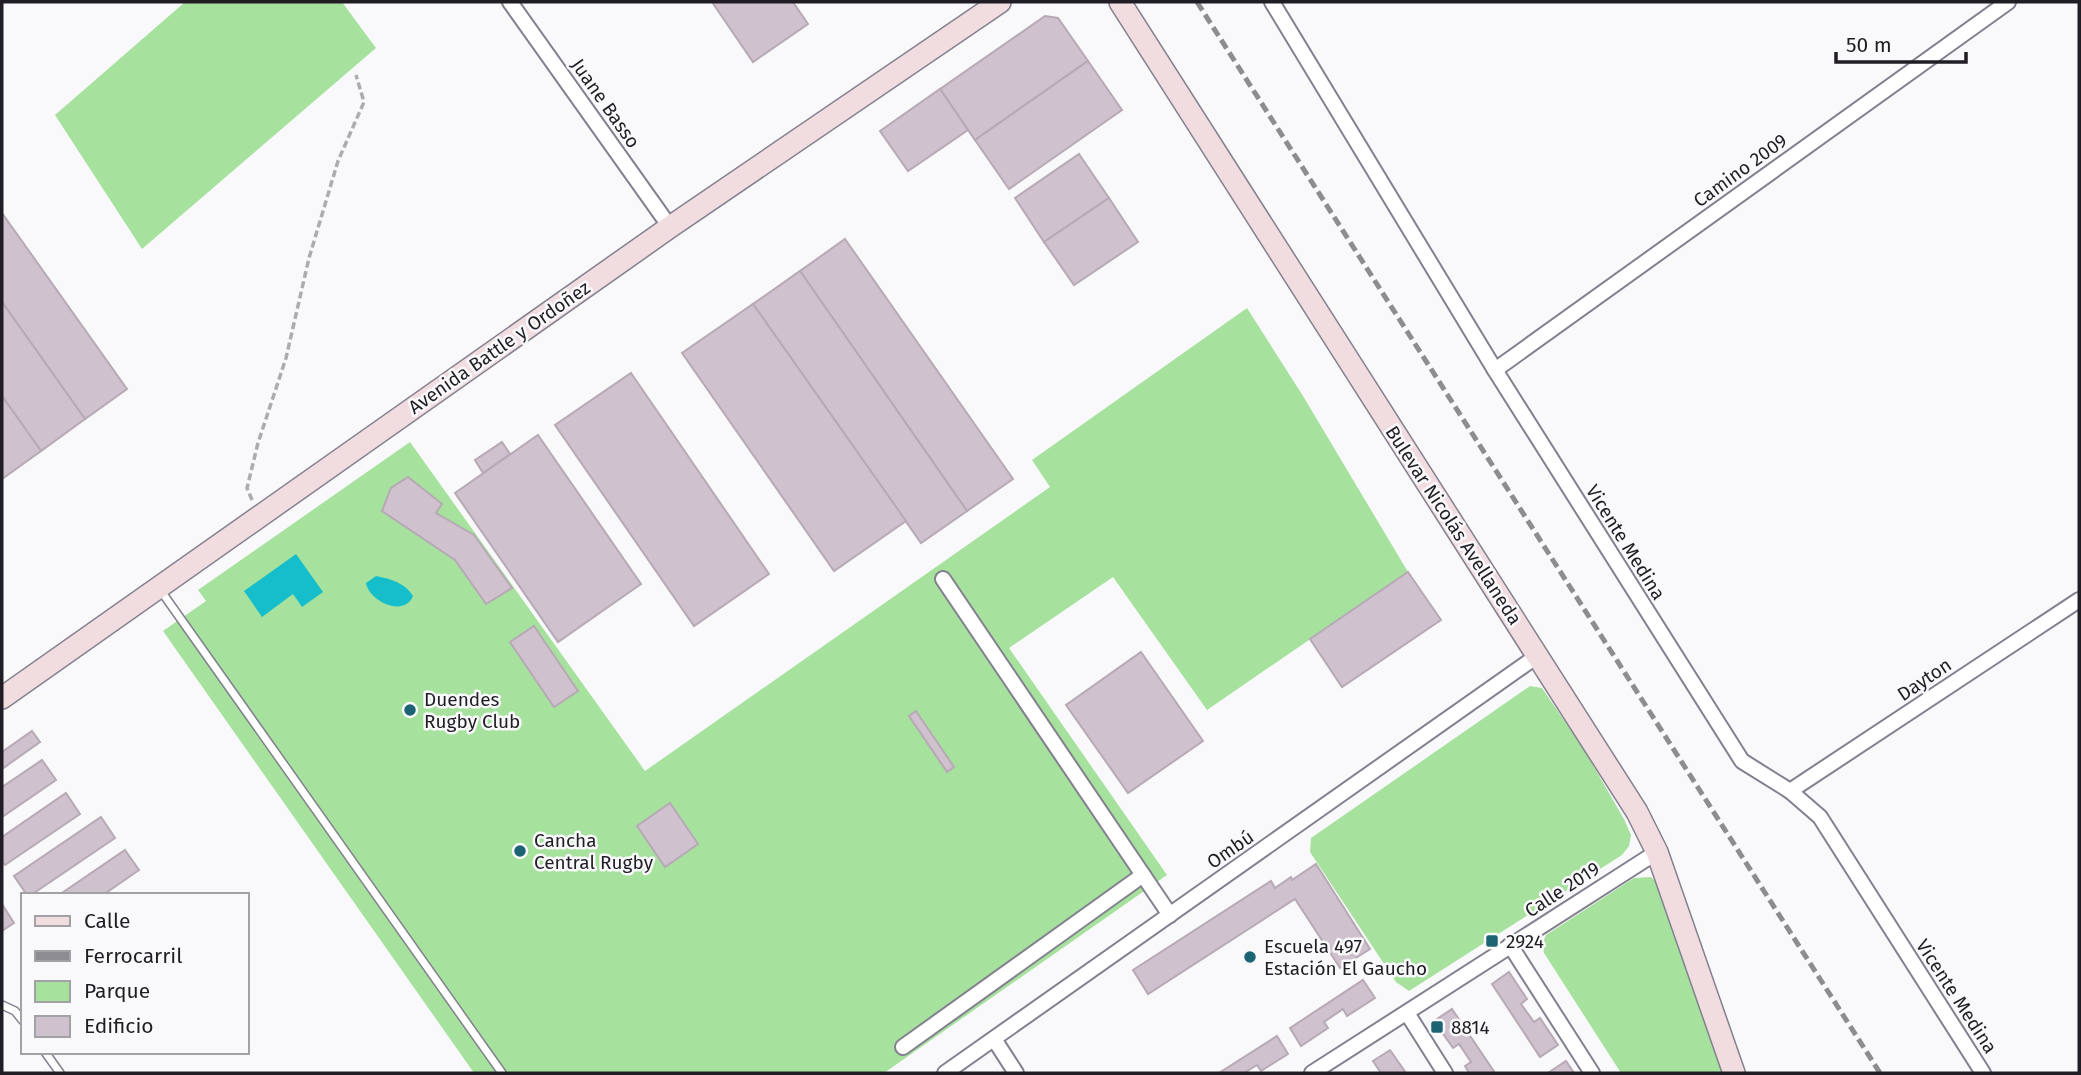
<svg xmlns="http://www.w3.org/2000/svg" width="2081" height="1075" font-family="'Fira Sans',sans-serif">
	<style>
		.green { fill: #a6e19d }
		.water { fill: #15beca }
		.building { fill: #cfc1cd; stroke: #b7a9b5; stroke-width: 2 }
		.lines { fill: none; stroke-linecap: round; stroke-linejoin: round }
		.lane-casing { stroke: #83808f; stroke-width: 10 }
		.street-casing { stroke: #83808f; stroke-width: 18 }
		.secondary-casing { stroke: #83808f; stroke-width: 24 }
		.path { stroke: #acabaf; stroke-width: 3.5; stroke-dasharray: 7 3.5; stroke-linecap: butt }
		.lane { stroke: #fff; stroke-width: 7 }
		.street { stroke: #fff; stroke-width: 14 }
		.secondary { stroke: #f1dce0; stroke-width: 21 }
		.rail { stroke: #8d8c91; stroke-width: 5; stroke-dasharray: 10 5; stroke-linecap: butt }
		.poi-dot { fill: #1c6373; stroke: #f9f9fc; stroke-width: 2.5 }
		.labels { text-anchor: middle; stroke-width: 5; stroke-linejoin: round; paint-order: stroke }
		.street-label { font-size: 19px; fill: #201e24; stroke: #f9f9fc }
		.poi-label { font-size: 19px; fill: #201e24; stroke: #f9f9fc; text-anchor: start }
	</style>
	<rect width="100%" height="100%" fill="#f9f9fc"/>
	<g class="green">
		<polygon points="185,2 342,2 376,48 142,249 55,115"/>
		<polygon points="1247,308 1303,396 1408,572 1207,710 1113,577 1009,648 1167,875 884,1073 474,1073 163,631 206,601 198,590 410,442 645,771 1050,487 1032,460"/>
		<polygon points="1530,686 1542,688 1583,748 1624,819 1631,835 1629,846 1622,855 1409,991 1396,982 1310,852 1311,838"/>
		<polygon points="1651,877 1659,885 1725,1073 1621,1073 1544,953 1542,944 1546,935 1634,878"/>
	</g>
	<g class="water">
		<polygon points="296,554 323,592 302,607 293,594 262,617 244,591"/>
		<path d="M376,576C391,579 405,583 413,596C404,618 369,601 366,583Z"/>
	</g>
	<g class="building">
		<polygon points="712,2 793,2 808,24 753,62"/>
		<polygon points="1045,16 1058,18 1088,61 975,140 940,89"/>
		<polygon points="1088,61 1122,110 1009,189 975,140"/>
		<polygon points="940,89 968,130 908,171 880,131"/>
		<polygon points="1079,154 1109,198 1044,242 1015,198"/>
		<polygon points="1109,198 1138,242 1074,285 1044,242"/>
		<polygon points="2,213 127,389 85,419 2,302"/>
		<polygon points="845,239 1013,479 967,511 800,271"/>
		<polygon points="800,271 967,511 921,543 753,304"/>
		<polygon points="2,302 85,419 41,451 2,396"/>
		<polygon points="753,304 906,521 834,571 682,353"/>
		<polygon points="631,373 769,574 694,626 555,425"/>
		<polygon points="2,396 41,451 2,479"/>
		<polygon points="538,435 641,584 558,642 455,493"/>
		<polygon points="502,442 510,454 483,473 475,460"/>
		<polygon points="408,477 442,504 436,513 474,535 512,588 486,604 455,560 382,511 391,488"/>
		<polygon points="1408,572 1441,620 1342,687 1310,639"/>
		<polygon points="534,626 578,691 554,707 510,642"/>
		<polygon points="1141,652 1203,741 1128,793 1066,705"/>
		<polygon points="916,711 954,767 947,772 909,716"/>
		<polygon points="32,731 40,742 2,769 2,752"/>
		<polygon points="42,760 56,780 2,817 2,787"/>
		<polygon points="66,793 80,814 5,865 2,861 2,837"/>
		<polygon points="670,803 698,844 665,867 637,826"/>
		<polygon points="101,817 115,838 31,895 27,895 14,876"/>
		<polygon points="125,850 139,870 103,895 59,895"/>
		<polygon points="1316,864 1370,949 1340,968 1295,899 1148,994 1133,970 1271,881 1275,888 1291,877 1292,880"/>
		<polygon points="2,904 14,923 2,931"/>
		<polygon points="1509,972 1527,999 1521,1004 1534,1022 1540,1018 1558,1045 1540,1057 1492,984"/>
		<polygon points="1363,980 1375,998 1347,1016 1343,1009 1324,1022 1328,1028 1301,1046 1290,1028"/>
		<polygon points="1452,1009 1495,1073 1469,1073 1465,1066 1471,1062 1459,1044 1453,1048 1434,1021"/>
		<polygon points="1277,1036 1288,1054 1261,1071 1257,1065 1244,1073 1219,1073"/>
		<polygon points="1390,1050 1406,1073 1381,1073 1373,1061"/>
		<polygon points="1566,1061 1574,1073 1548,1073"/>
	</g>
	<g class="lines">
		<g class="lane-casing">
			<g id="lane">
				<polyline points="161,591 502,1073"/>
				<polyline points="2,1005 15,1011 23,1021"/>
				<polyline points="45,1052 60,1073"/>
			</g>
		</g>
		<g class="street-casing">
			<g id="street">
				<polyline points="510,2 670,227"/>
				<polyline points="1272,2 1495,370 1742,761 1790,791 1820,817 1983,1073"/>
				<polyline points="1495,370 2008,2"/>
				<polyline points="943,579 1170,915"/>
				<polyline points="1790,791 2079,600"/>
				<polyline points="1510,945 1592,1073"/>
				<polyline points="1407,1013 1445,1073"/>
				<polyline points="994,1039 1016,1073"/>
				<polyline points="903,1047 1143,875"/>
				<polyline points="945,1073 1537,656"/>
				<polyline points="1312,1073 1657,852"/>
			</g>
		</g>
		<g class="secondary-casing">
			<g id="secondary">
				<polyline points="1120,2 1637,812 1657,852 1734,1073"/>
				<polyline points="2,698 670,227 1000,2"/>
			</g>
		</g>
		<polyline class="path" points="252,500 247,488 258,443 286,358 309,258 338,161 364,102 356,75"/>
		<use href="#lane" class="lane"/>
		<use href="#street" class="street"/>
		<use href="#secondary" class="secondary"/>
		<polyline class="rail" points="1197,2 1880,1073"/>
	</g>
	<g class="poi-dot">
		<circle cx="410" cy="710" r="7"/>
		<circle cx="520" cy="851" r="7"/>
		<rect x="1485" y="934" width="14" height="14" rx="3.5"/>
		<circle cx="1250" cy="957" r="7"/>
		<rect x="1430" y="1020" width="14" height="14" rx="3.5"/>
	</g>
	<g class="labels">
		<g class="street-label">
			<text transform="translate(606 103) rotate(55)" y="7">Juane Basso</text>
			<text transform="translate(1740 170) rotate(-36)" y="7">Camino 2009</text>
			<text transform="translate(499 347) rotate(-35)" y="7">Avenida Battle y Ordoñez</text>
			<text transform="translate(1454 525) rotate(57)" y="7">Bulevar Nicolás Avellaneda</text>
			<text transform="translate(1626 542) rotate(58)" y="7">Vicente Medina</text>
			<text transform="translate(1924 679) rotate(-34)" y="7">Dayton</text>
			<text transform="translate(1230 849) rotate(-35)" y="7">Ombú</text>
			<text transform="translate(1562 889) rotate(-33)" y="7">Calle 2019</text>
			<text transform="translate(1957 996) rotate(57)" y="7">Vicente Medina</text>
		</g>
		<g class="poi-label">
			<text x="424" y="706">Duendes<tspan x="424" dy="22">Rugby Club</tspan></text>
			<text x="534" y="847">Cancha<tspan x="534" dy="22">Central Rugby</tspan></text>
			<text x="1506" y="948">2924</text>
			<text x="1264" y="953">Escuela 497<tspan x="1264" dy="22">Estación El Gaucho</tspan></text>
			<text x="1451" y="1034">8814</text>
		</g>
	</g>
	<rect width="2081" height="1075" fill="none" stroke="#201e24" stroke-width="7"/>
	<rect x="21" y="893" width="228" height="161" fill="#f9f9fc" stroke="#a2a1a6" stroke-width="2"/>
	<rect x="35" y="916" width="35" height="10" fill="#f1dce0" stroke="#a2a1a6" stroke-width="2"/>
	<text x="84" y="928" font-size="21" fill="#201e24">Calle</text>
	<rect x="35" y="951" width="35" height="10" fill="#8d8c91" stroke="#a2a1a6" stroke-width="2"/>
	<text x="84" y="963" font-size="21" fill="#201e24">Ferrocarril</text>
	<rect x="35" y="981" width="35" height="21" fill="#a6e19d" stroke="#a2a1a6" stroke-width="2"/>
	<text x="84" y="998" font-size="21" fill="#201e24">Parque</text>
	<rect x="35" y="1016" width="35" height="21" fill="#cfc1cd" stroke="#a2a1a6" stroke-width="2"/>
	<text x="84" y="1033" font-size="21" fill="#201e24">Edificio</text>
	<path d="M1836 52v10h130v-10" fill="none" stroke="#201e24" stroke-width="3.5"/>
	<text x="1846" y="52" font-size="21" fill="#201e24" stroke="#f9f9fc" stroke-width="5" paint-order="stroke">50 m</text>
</svg>
